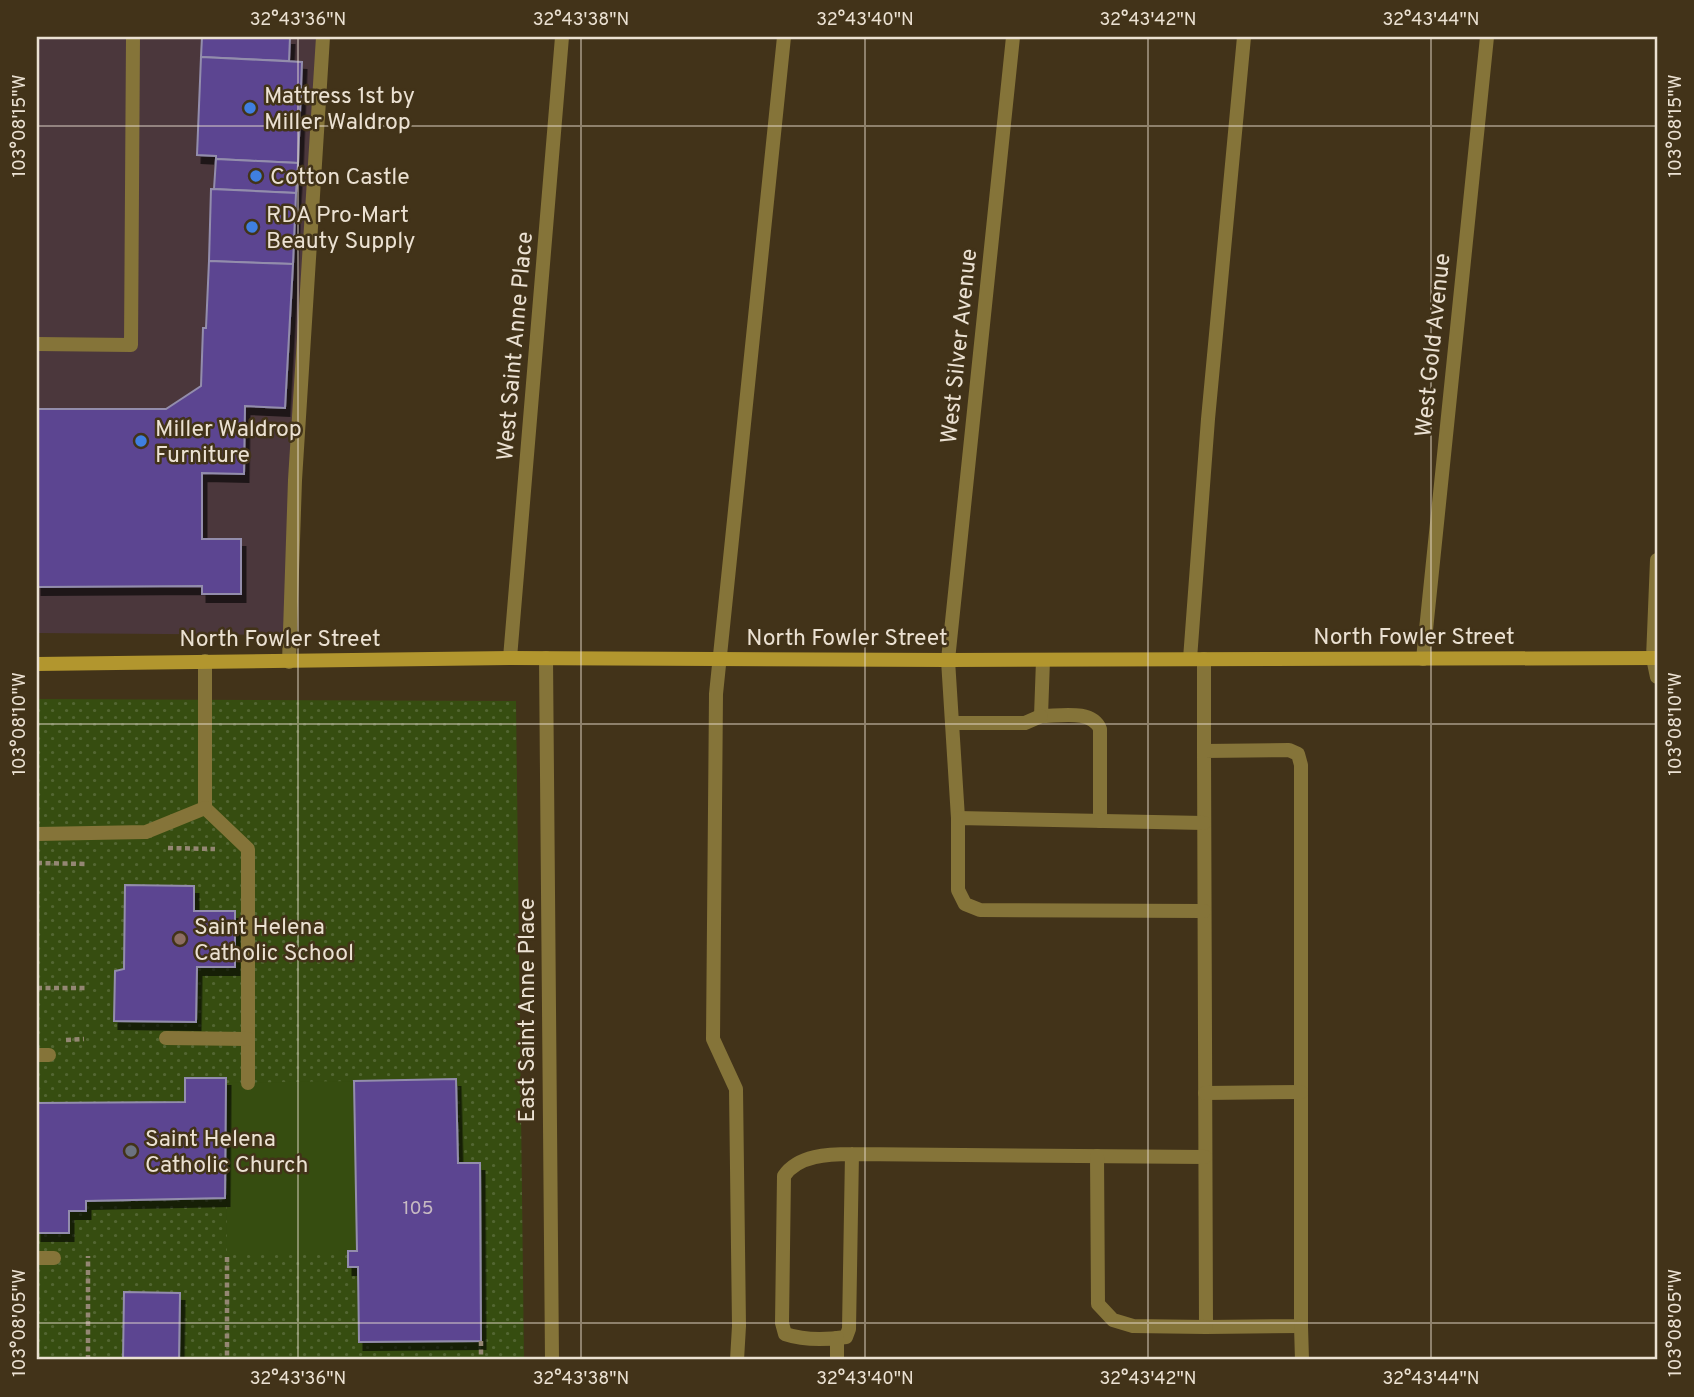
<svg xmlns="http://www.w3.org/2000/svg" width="1694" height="1397" font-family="Overpass,sans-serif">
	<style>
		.commercial { fill: #4b373c }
		.grass { fill: url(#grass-dots) }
		.garden { fill: #364d10 }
		.building { fill: #5b4591; stroke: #938dac; stroke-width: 2; filter: url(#shadow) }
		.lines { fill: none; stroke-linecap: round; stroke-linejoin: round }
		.path { stroke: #948773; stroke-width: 4.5; stroke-dasharray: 5 3.5; stroke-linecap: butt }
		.lane { stroke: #857439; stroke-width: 14 }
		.street { stroke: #857439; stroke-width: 14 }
		.secondary { stroke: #b2962e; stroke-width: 14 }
		.ticks { fill: none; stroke: #ebe1d2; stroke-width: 2; stroke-opacity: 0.45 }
		.shop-dot { fill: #3f7fe0; stroke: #423319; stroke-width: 2.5 }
		.education-dot { fill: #8d6e63; stroke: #423319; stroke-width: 2.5 }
		.worship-dot { fill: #6b7280; stroke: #423319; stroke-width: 2.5 }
		.labels { text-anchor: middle; stroke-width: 5; stroke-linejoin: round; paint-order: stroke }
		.number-label { font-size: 19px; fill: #c7bac2 }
		.poi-label { font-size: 23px; fill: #ebe1d2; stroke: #423319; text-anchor: start }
		.street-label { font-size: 23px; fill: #ebe1d2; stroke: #423319 }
		.neatline { fill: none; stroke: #ebe1d2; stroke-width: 2.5 }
		.ticks-label { font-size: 18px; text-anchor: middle; fill: #ebe1d2 }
	</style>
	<defs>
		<pattern id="grass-dots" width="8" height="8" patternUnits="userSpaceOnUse" patternTransform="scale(1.75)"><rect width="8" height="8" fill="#364d10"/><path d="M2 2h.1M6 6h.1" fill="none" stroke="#536632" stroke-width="1.8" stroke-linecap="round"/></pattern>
		<filter id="shadow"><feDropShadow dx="4.5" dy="8" stdDeviation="0" flood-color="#0009"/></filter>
	</defs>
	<rect width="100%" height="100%" fill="#423319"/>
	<polygon class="commercial" points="37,37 323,37 290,635 37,633"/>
	<polygon class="grass" points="37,699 516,701 524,1360 37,1360"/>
	<polygon class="garden" points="354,1081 357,1251 227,1251 226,1083"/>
	<g class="building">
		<polygon points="202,37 290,37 289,61 201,57"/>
		<polygon points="201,57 302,62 298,163 216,159 216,156 197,155"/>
		<polygon points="216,159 298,163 296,193 214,189"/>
		<polygon points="211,189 296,193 293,264 209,261"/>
		<polygon points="209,261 293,264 285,408 245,406 244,474 202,473 202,539 241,539 241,594 202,594 202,586 37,587 37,409 166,409 201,386 203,328 206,328"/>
		<polygon points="125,885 194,886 194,911 235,911 235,967 197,967 196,1022 114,1021 115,971 124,969"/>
		<polygon points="185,1078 226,1078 225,1198 86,1201 86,1211 69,1211 69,1233 37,1233 37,1103 185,1102"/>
		<polygon points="456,1079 458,1163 480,1163 481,1341 359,1342 358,1267 348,1267 348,1251 357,1251 354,1081"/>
		<polygon points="124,1292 180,1293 179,1360 123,1360"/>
	</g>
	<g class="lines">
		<g class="path">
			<polyline points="168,848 215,849"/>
			<polyline points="37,863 86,864"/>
			<polyline points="37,988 85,988"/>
			<polyline points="66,1040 84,1039"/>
			<polyline points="227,1257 227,1360"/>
			<polyline points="481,1341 481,1360"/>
			<polyline points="74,1360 88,1360"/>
			<polyline points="88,1360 88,1256"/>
		</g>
		<g class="lane">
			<polyline points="37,344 131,345 133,37"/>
			<polyline points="1653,658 1657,560"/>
			<polyline points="1190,659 1208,419 1244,37"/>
			<polyline points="1204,659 1204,751 1206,1327 1301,1326 1301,765 1298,754 1289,750 1204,751"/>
			<polyline points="948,660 958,818"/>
			<path d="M1043,660L1041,716C1060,716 1092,709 1100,729V821"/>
			<polyline points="205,661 205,808 248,849 248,1083"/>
			<polyline points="289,662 295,480 323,37"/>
			<polyline points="952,723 1025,723 1041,716"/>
			<polyline points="1204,823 958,818 958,890 965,904 980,910 1204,911"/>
			<polyline points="37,834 146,832 205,808"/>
			<polyline points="166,1038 248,1039"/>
			<polyline points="37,1055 49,1055"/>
			<polyline points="1205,1093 1301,1092"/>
			<path d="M852,1154L849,1329L846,1337C826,1340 803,1340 785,1334L782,1323L784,1176C798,1155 829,1154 852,1154L1205,1157"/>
			<polyline points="1097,1156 1098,1304 1113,1320 1133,1326 1206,1327"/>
			<polyline points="37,1258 54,1258"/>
			<polyline points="1301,1326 1302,1360"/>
			<polyline points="737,1360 739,1326 736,1089 713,1039 716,694 784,37"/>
			<polyline points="837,1360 837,1338"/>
		</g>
		<g class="street">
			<polyline points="510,658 562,37"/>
			<polyline points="546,658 552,1360"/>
			<polyline points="1653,658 1657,677"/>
			<polyline points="1423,659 1487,37"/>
			<polyline points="948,660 1013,37"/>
		</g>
		<polyline class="secondary" points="37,664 510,658 948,660 1657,658"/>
	</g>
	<path class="ticks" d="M298,37V1360M581,37V1360M865,37V1360M1148,37V1360M1431,37V1360M37,126H1657M37,724H1657M37,1323H1657"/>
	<g class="shop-dot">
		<circle cx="250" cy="108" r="7"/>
		<circle cx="256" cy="176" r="7"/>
		<circle cx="252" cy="227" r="7"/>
		<circle cx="141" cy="441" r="7"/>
	</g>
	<circle class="education-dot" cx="180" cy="939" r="7"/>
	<circle class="worship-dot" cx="131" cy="1151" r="7"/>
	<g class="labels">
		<g class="number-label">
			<text x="418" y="1214">105</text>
		</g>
		<g class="poi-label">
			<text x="264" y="103">Mattress 1st by<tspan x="264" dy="26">Miller Waldrop</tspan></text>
			<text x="270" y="184">Cotton Castle</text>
			<text x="266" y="222">RDA Pro-Mart<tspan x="266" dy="26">Beauty Supply</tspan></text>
			<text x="155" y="436">Miller Waldrop<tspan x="155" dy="26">Furniture</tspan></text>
			<text x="194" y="934">Saint Helena<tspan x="194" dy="26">Catholic School</tspan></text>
			<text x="145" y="1146">Saint Helena<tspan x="145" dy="26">Catholic Church</tspan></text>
		</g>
		<g class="street-label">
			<text transform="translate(1432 345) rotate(-84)" y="8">West Gold Avenue</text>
			<text transform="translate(514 346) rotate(-85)" y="8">West Saint Anne Place</text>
			<text transform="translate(958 346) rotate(-84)" y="8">West Silver Avenue</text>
			<text x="1414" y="644">North Fowler Street</text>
			<text x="847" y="645">North Fowler Street</text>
			<text x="280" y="646">North Fowler Street</text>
			<text transform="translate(526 1010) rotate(-90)" y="8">East Saint Anne Place</text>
		</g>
	</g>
	<rect width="1694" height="1397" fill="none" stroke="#423319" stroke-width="77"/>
	<rect x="38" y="38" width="1618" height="1320" class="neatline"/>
	<g class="ticks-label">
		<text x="298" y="25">32°43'36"N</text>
		<text x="581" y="25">32°43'38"N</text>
		<text x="865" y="25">32°43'40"N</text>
		<text x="1148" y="25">32°43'42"N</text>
		<text x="1431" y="25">32°43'44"N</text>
		<text transform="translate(1675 126) rotate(-90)" y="6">103°08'15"W</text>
		<text transform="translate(19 126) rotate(-90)" y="6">103°08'15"W</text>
		<text transform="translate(1675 724) rotate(-90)" y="6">103°08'10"W</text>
		<text transform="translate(19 724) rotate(-90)" y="6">103°08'10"W</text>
		<text transform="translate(1675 1323) rotate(-90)" y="6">103°08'05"W</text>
		<text transform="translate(19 1323) rotate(-90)" y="6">103°08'05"W</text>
		<text x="298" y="1384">32°43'36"N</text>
		<text x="581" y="1384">32°43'38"N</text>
		<text x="865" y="1384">32°43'40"N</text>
		<text x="1148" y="1384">32°43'42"N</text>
		<text x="1431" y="1384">32°43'44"N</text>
	</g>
</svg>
